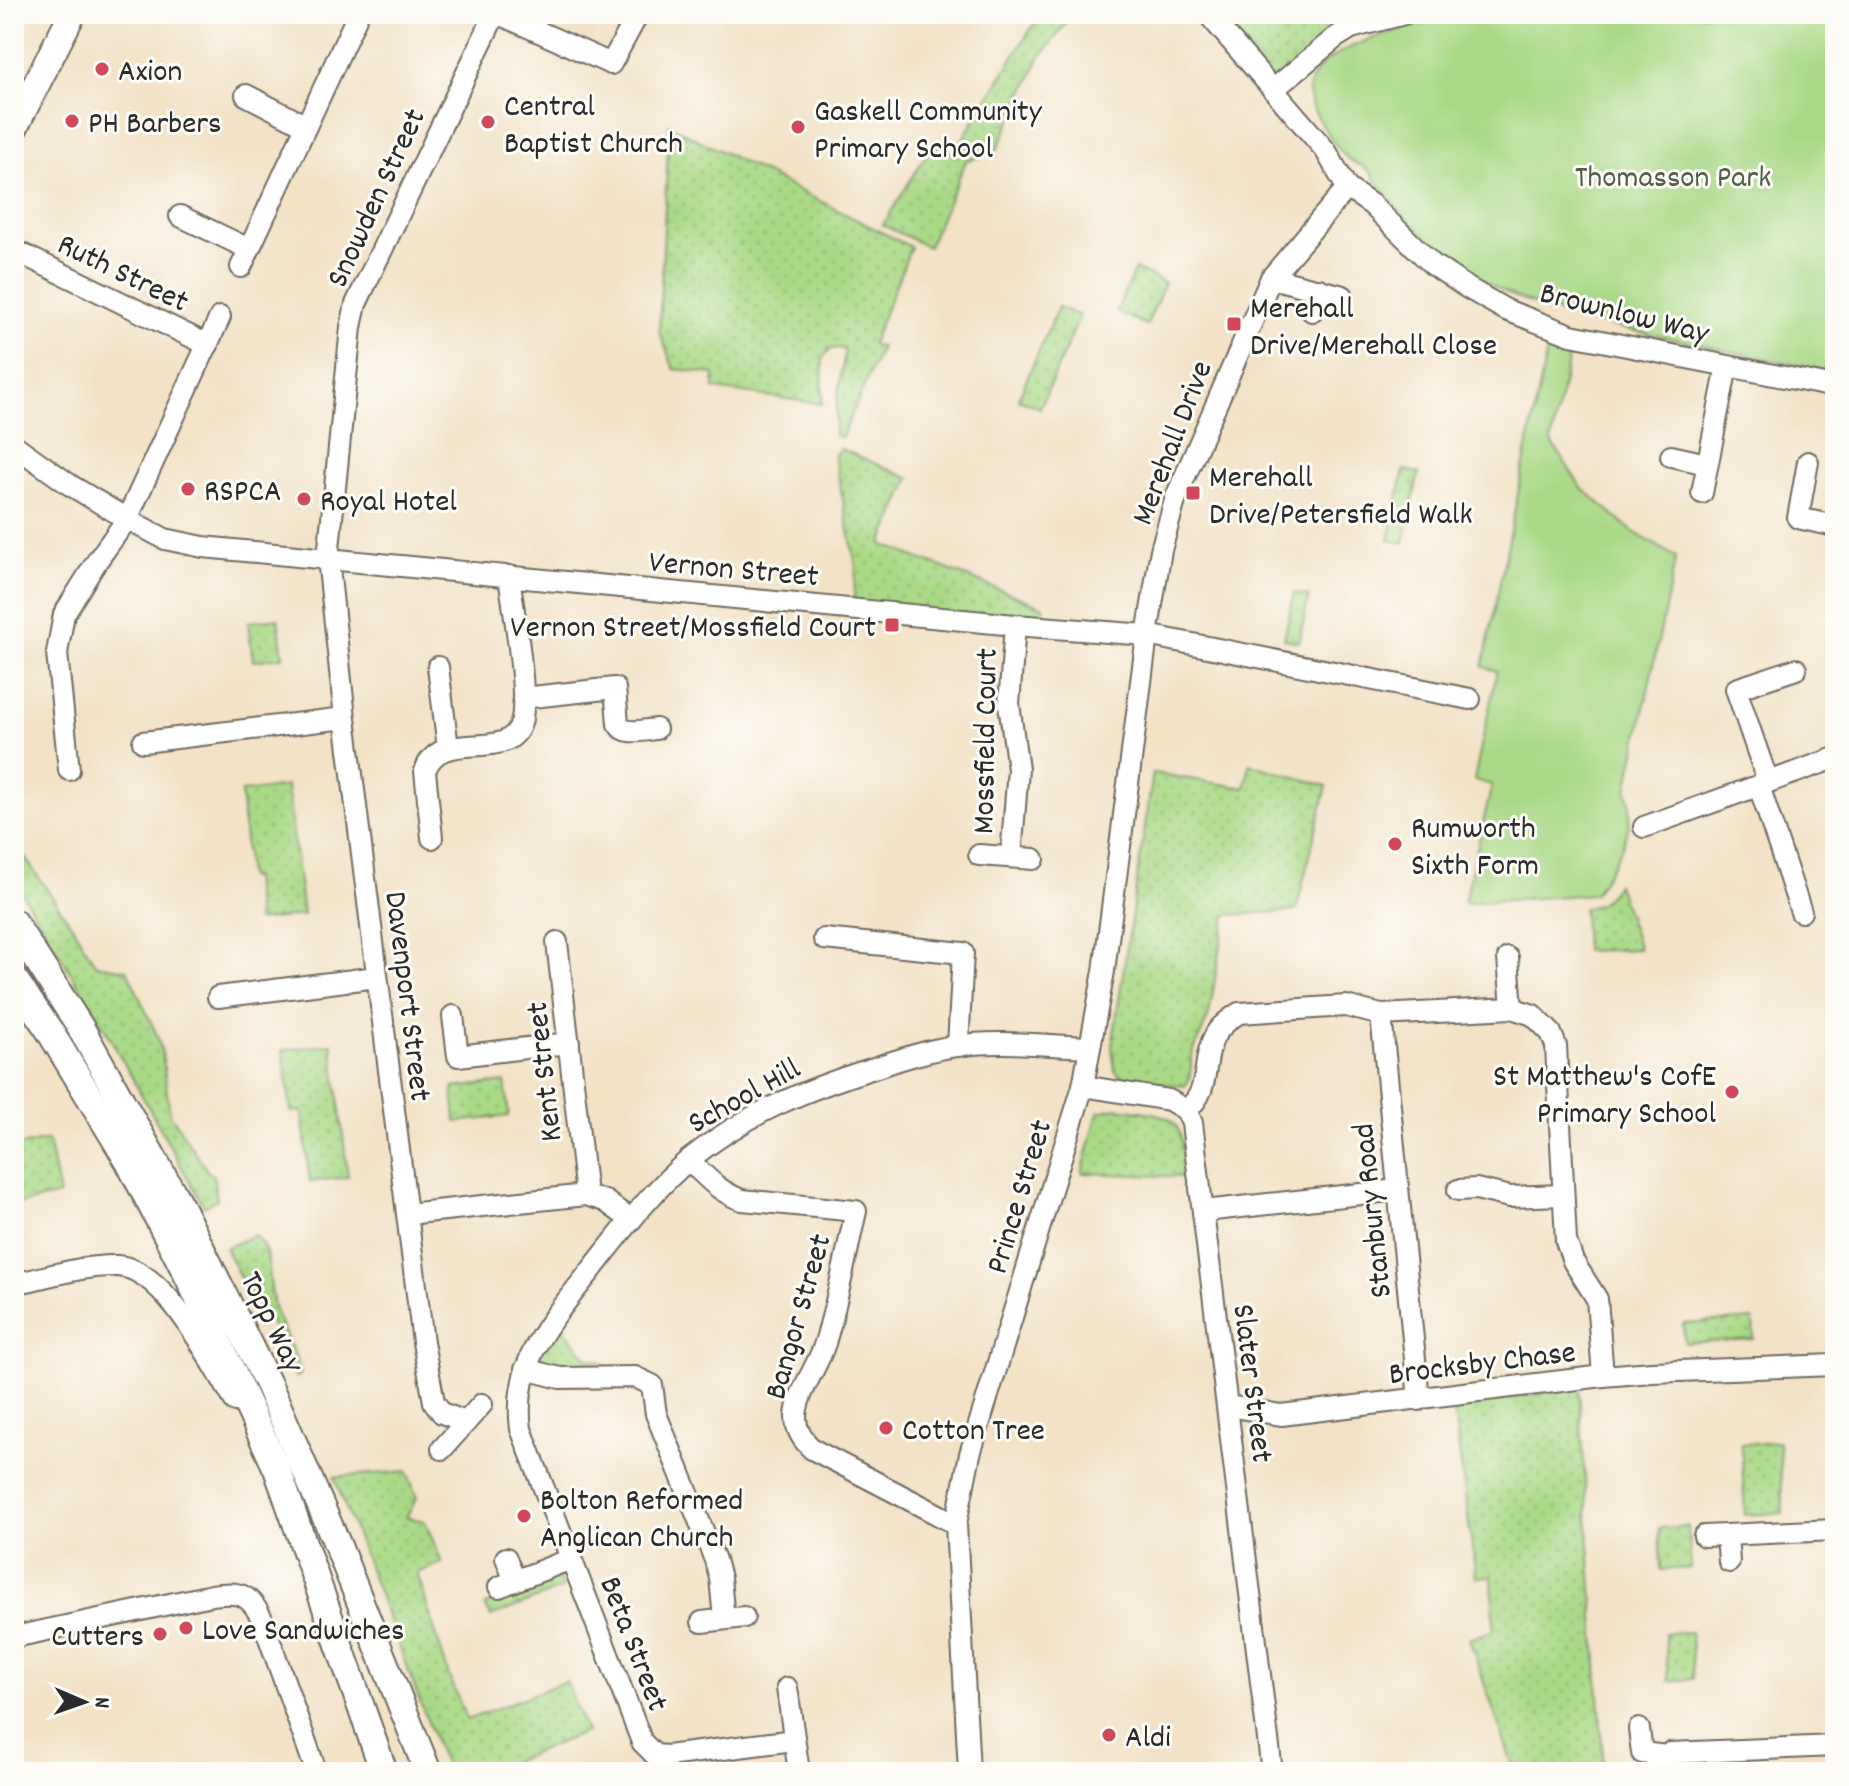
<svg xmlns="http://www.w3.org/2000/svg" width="1849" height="1786" font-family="Dekko,sans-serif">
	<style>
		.grass { fill: url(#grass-dots); stroke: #6a8258; stroke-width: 2 }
		.park { fill: #a9d986; stroke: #6a8258; stroke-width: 2 }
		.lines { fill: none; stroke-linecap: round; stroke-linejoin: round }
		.minor-casing { stroke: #716b61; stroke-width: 24 }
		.major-casing { stroke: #716b61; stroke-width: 30 }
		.minor { stroke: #fff; stroke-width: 20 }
		.major { stroke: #fff; stroke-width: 26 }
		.poi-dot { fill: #d1495b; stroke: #fdfcf7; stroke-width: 3 }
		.labels { text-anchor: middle; stroke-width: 6; stroke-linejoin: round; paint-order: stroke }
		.poi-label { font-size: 32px; fill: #2b2b2b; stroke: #fdfcf7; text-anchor: start }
		.park-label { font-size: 32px; fill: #515f46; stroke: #fdfcf7 }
		.street-label { font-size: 32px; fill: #2b2b2b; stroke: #fdfcf7 }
	</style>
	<defs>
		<pattern id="grass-dots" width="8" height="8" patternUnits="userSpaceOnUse" patternTransform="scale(2)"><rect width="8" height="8" fill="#a9d986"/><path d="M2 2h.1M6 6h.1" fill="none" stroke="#92ba74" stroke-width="1.8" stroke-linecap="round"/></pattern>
	</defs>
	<rect width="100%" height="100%" fill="#fdfcf7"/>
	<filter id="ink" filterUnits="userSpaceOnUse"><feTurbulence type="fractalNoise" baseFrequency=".0125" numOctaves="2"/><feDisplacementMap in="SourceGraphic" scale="16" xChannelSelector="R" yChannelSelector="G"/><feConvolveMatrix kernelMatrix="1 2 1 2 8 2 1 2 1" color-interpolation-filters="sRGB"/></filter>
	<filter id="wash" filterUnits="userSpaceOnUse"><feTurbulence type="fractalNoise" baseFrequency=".006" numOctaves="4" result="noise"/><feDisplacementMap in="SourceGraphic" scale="32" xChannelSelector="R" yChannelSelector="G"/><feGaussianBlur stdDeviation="1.8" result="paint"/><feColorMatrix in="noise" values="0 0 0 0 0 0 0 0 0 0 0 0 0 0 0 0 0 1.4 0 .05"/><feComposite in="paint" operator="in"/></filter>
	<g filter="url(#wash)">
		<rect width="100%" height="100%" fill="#f3e2c6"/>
		<g class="grass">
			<polygon points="1040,14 1073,14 1040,58 997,150 971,160 967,159 928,247 883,225 932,145 954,153"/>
			<polygon points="1206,14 1316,14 1351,28 1274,89"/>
			<polygon points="669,125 911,247 872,344 881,347 842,437 835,436 837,400 845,351 841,348 830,349 823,358 822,404 714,389 714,374 674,369 659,331"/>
			<polygon points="1135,269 1165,283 1147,325 1116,312"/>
			<polygon points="1058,307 1080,316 1040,408 1018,399"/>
			<polygon points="841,449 910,478 882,544 1044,607 1041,627 853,609 856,566 834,455"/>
			<polygon points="1404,470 1419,473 1404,543 1389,540"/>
			<polygon points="1294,593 1309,596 1299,642 1284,639"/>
			<polygon points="278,618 283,657 253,661 248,622"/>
			<polygon points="1250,764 1327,786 1296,911 1226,915 1209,1015 1191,1057 1191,1077 1185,1086 1125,1079 1115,1071 1112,1047 1153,773 1245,788"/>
			<polygon points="287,786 303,915 257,921 253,878 248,878 241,792"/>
			<polygon points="14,842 71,924 96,965 127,970 157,1035 162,1053 170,1114 208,1172 213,1175 217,1199 204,1207 105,1029 14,880"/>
			<path d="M1617,884L1639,949L1585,951L1583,908C1600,907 1608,897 1617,884Z"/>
			<polygon points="332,1044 348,1177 310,1182 302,1111 291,1112 283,1050"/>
			<polygon points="505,1082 509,1116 456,1122 453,1088"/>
			<path d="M1116,1108C1179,1116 1181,1113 1185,1177L1082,1173L1098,1112Z"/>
			<polygon points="48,1140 59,1195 14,1205 14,1147"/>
			<path d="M255,1235C273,1253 268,1278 273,1302C278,1326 295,1348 301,1374L296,1378L267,1315L241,1279L225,1248Z"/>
			<path d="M554,1316L587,1358L602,1362L606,1367C578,1368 552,1366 525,1369Z"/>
			<polygon points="1753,1319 1754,1339 1685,1343 1683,1324"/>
			<polygon points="1579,1388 1604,1772 1515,1772 1469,1639 1494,1630 1492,1576 1476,1577 1453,1405"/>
			<polygon points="1779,1442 1783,1513 1745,1515 1741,1444"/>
			<polygon points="407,1471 417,1498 406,1517 425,1521 442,1563 417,1573 449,1676 467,1720 566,1681 586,1732 487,1772 447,1772 334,1477"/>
			<polygon points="1688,1526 1691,1568 1661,1570 1659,1528"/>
			<polygon points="556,1572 563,1588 491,1617 485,1606"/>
			<polygon points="1691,1632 1693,1679 1668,1681 1665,1633"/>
		</g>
		<g class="park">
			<path d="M1467,14H1835V373C1779,361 1724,350 1668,338C1616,327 1560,317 1511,295C1454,269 1405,224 1371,173C1365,164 1352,164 1346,157C1336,147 1318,120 1312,106C1285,46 1431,23 1467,14Z"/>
			<path d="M1549,340L1571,347L1551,441L1581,487L1632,531L1676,557L1627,790C1639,828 1615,863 1594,894L1464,903L1492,785L1474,780L1497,671L1483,667Z"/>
		</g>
	</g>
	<g filter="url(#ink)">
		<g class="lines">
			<g class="minor-casing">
				<g id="minor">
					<polyline points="499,14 611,64 638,14"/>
					<polyline points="1208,14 1326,151 1347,188 1372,205 1432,264 1466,287 1506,310 1571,335 1835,387"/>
					<polyline points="1274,89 1335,38 1351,28 1404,14"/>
					<polyline points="246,95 306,126"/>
					<polyline points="180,216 249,249"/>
					<polyline points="14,250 208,345"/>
					<polyline points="241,267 358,14"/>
					<polyline points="1271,278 1343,296"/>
					<polyline points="1312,311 1319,289"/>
					<polyline points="14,445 70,485 127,519 165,539 203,547 1015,625 1147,635 1470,699"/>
					<polyline points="1671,456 1707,464"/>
					<polyline points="1808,462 1798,518 1835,526"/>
					<polyline points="1702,493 1727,366"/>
					<polyline points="438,667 448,748"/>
					<path d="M523,698L615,688L618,724C625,736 644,730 656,729"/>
					<polyline points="143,742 345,718"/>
					<polyline points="69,770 57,653 64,614 97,561 127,519 220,317"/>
					<polyline points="1768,782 1736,689 1796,669"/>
					<polyline points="1759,786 1801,912"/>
					<polyline points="1644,827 1835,758"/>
					<path d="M432,838L425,771C440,725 508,765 521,723C529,697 513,607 509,576"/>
					<polyline points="979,855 1034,859"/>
					<polyline points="1011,857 1018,769 1009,704 1015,625"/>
					<polyline points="824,939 963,953 958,1046"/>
					<polyline points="557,942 586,1195"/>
					<polyline points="1508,958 1512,1008"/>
					<polyline points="218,997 377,977"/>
					<polyline points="1381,1015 1419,1400"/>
					<polyline points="453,1016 458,1056 569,1043"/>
					<polyline points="1083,1086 1169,1100 1186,1110 1192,1123 1272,1772"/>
					<path d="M1186,1110C1212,1091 1201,1060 1215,1035C1221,1025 1230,1019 1239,1013L1346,1006L1381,1015L1512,1008L1533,1015L1551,1033L1556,1046L1566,1241L1573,1261L1597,1299L1603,1376"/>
					<path d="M689,1160C706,1177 719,1192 742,1200L856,1211C846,1255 838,1300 825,1343C818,1367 797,1392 796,1417C796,1431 803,1440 812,1449L956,1524"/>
					<polyline points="1458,1190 1476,1189 1510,1197 1562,1195"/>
					<polyline points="1204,1211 1398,1190"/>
					<polyline points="407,1214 586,1195 605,1201 631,1220"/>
					<path d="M14,1284C47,1277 84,1265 117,1266C166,1268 211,1363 235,1401"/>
					<polyline points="525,1369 560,1378 635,1377 652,1385 656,1414 715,1560 720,1578 724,1619"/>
					<polyline points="1228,1406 1281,1415 1603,1376 1652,1372 1835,1365"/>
					<polyline points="466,1422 442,1413 434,1402 423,1342 345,718 328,558 351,327 356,304 495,14"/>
					<polyline points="442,1449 482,1404"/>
					<polyline points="1727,1535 1729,1562"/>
					<polyline points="1704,1536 1835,1530"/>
					<polyline points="506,1558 515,1581"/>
					<polyline points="499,1587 571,1559"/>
					<polyline points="702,1622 744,1617"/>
					<path d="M14,1637L212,1595C241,1591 250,1594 263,1621L315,1768L314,1772"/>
					<polyline points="787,1688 799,1772"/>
					<polyline points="1639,1729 1642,1753 1667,1756 1670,1753 1835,1746"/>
					<path d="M794,1740L667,1756L655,1755L642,1742L521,1429C512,1361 550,1322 589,1273C620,1234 651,1191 690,1159C745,1114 807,1089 874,1068C901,1059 928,1050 956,1046C999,1039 1047,1046 1090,1047"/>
					<polyline points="969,1772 956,1524 970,1454 1083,1086 1104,971 1147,635 1161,550 1176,497 1271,278 1347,188"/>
				</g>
			</g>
			<g class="major-casing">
				<g id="major">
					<polyline points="14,128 72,14"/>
					<polyline points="14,923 82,1030 181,1208 269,1386 338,1546 428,1772"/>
					<polyline points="14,979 49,1030 129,1162 188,1276 277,1469 384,1772"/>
				</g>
			</g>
			<use href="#minor" class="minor"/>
			<use href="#major" class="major"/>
		</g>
	</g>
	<g class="poi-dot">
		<circle cx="102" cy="69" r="8"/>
		<circle cx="72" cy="121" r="8"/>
		<circle cx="488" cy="122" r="8"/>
		<circle cx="798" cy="127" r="8"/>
		<rect x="1226" y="316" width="16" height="16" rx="4"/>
		<circle cx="188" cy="489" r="8"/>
		<rect x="1185" y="485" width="16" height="16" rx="4"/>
		<circle cx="304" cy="499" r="8"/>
		<rect x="884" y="617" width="16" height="16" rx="4"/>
		<circle cx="1395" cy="844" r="8"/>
		<circle cx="1732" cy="1092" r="8"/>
		<circle cx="886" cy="1428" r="8"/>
		<circle cx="524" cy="1516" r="8"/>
		<circle cx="186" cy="1628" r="8"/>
		<circle cx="160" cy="1634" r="8"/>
		<circle cx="1109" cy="1735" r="8"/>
	</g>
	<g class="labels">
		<g class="poi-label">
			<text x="118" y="80">Axion</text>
			<text x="504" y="115">Central<tspan x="504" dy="37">Baptist Church</tspan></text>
			<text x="814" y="120">Gaskell Community<tspan x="814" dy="37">Primary School</tspan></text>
			<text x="88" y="132">PH Barbers</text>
			<text x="1250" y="317">Merehall<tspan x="1250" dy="37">Drive/Merehall Close</tspan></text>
			<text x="1209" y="486">Merehall<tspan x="1209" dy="37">Drive/Petersfield Walk</tspan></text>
			<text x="204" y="500">RSPCA</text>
			<text x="320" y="510">Royal Hotel</text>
			<text x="876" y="636" text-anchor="end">Vernon Street/Mossfield Court</text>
			<text x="1411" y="837">Rumworth<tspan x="1411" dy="37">Sixth Form</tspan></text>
			<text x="1716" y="1085" text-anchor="end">St Matthew's CofE<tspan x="1716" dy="37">Primary School</tspan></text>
			<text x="902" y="1439">Cotton Tree</text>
			<text x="540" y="1509">Bolton Reformed<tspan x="540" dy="37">Anglican Church</tspan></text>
			<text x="202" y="1639">Love Sandwiches</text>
			<text x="144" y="1645" text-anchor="end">Cutters</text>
			<text x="1125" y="1746">Aldi</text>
		</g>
		<g class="park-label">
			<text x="1673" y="186">Thomasson Park</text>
		</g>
		<g class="street-label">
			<text transform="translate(374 197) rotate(-65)" y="11">Snowden Street</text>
			<text transform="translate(124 271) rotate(26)" y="11">Ruth Street</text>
			<text transform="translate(1625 311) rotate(14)" y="11">Brownlow Way</text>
			<text transform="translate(1170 442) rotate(-69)" y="11">Merehall Drive</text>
			<text transform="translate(734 567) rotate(5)" y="11">Vernon Street</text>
			<text transform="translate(983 741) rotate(-89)" y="11">Mossfield Court</text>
			<text transform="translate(410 996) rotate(83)" y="11">Davenport Street</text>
			<text transform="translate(542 1072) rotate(-96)" y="11">Kent Street</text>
			<text transform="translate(743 1094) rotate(-29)" y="11">School Hill</text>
			<text transform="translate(1017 1196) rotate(-73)" y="11">Prince Street</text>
			<text transform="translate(1370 1211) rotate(-96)" y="11">Stanbury Road</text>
			<text transform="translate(796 1316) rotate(-74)" y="11">Bangor Street</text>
			<text transform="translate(274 1321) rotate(64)" y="11">Topp Way</text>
			<text transform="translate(1482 1361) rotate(-7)" y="11">Brocksby Chase</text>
			<text transform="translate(1255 1383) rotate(83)" y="11">Slater Street</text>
			<text transform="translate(636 1643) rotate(69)" y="11">Beta Street</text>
		</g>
	</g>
	<rect width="1849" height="1786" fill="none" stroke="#fdfcf7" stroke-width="48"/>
	<g transform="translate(84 1702) rotate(92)" stroke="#fdfcf7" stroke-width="6" paint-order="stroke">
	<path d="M0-6L14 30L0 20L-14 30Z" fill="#2b2b2b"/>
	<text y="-12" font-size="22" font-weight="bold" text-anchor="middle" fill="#2b2b2b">N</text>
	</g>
</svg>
